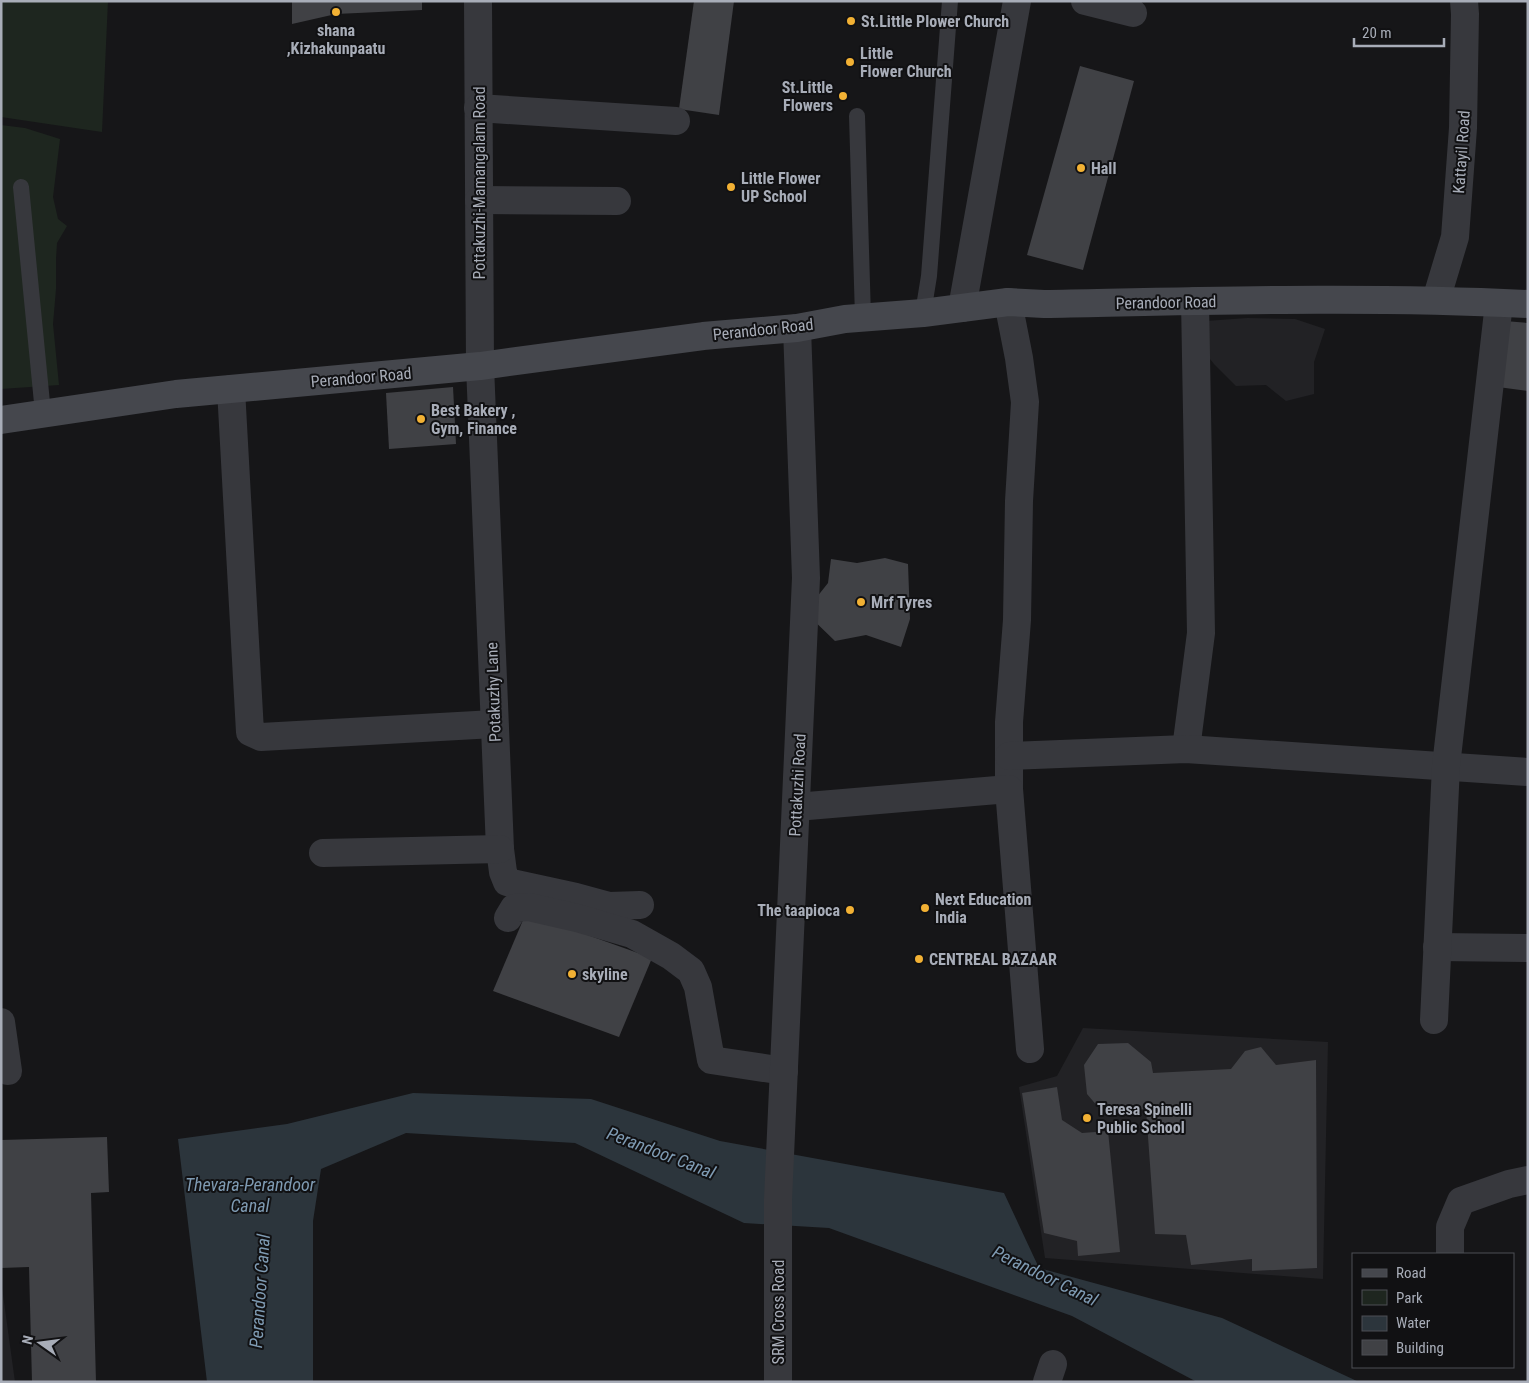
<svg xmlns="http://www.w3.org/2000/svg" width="1529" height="1383" font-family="'Roboto Condensed',sans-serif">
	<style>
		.built { fill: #222225 }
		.green { fill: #1e261f }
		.water { fill: #2c353c }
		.building { fill: #404145 }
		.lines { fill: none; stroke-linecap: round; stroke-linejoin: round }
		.lane { stroke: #37383d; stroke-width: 16 }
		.street { stroke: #37383d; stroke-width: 28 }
		.secondary { stroke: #45474d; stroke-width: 28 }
		.poi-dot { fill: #f2b134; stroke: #111113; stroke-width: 2 }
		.labels { text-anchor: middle; stroke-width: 4; stroke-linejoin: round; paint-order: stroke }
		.poi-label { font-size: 16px; font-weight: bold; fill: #a8adb8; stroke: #111113; text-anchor: start }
		.street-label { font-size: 16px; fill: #a8adb8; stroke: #111113 }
		.water-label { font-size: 18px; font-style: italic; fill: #7f9bb3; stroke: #111113 }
	</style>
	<rect width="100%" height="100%" fill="#161618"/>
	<g class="built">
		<polygon points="1247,318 1295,319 1325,329 1314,362 1314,394 1286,401 1266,385 1236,386 1214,364 1197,343 1206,321"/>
		<polygon points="1083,1028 1328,1042 1323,1279 1045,1258 1019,1087 1057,1076"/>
		<polygon points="1,1280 15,1382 1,1382"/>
	</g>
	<g class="green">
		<polygon points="1,1 108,1 102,132 1,117"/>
		<polygon points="1,125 25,128 60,139 53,197 58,219 67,226 57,243 56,259 56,289 53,324 59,385 1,389"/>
	</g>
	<polygon class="water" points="413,1093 591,1099 720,1141 1004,1193 1039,1268 1222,1318 1359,1382 1197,1382 1072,1316 829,1228 744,1223 575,1143 406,1133 321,1169 313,1221 313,1382 207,1382 178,1139 287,1124"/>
	<g class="building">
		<polygon points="292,1 422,1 422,10 336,14 292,24"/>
		<polygon points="694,1 734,1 719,115 679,109"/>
		<polygon points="1080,66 1134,81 1083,270 1027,255"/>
		<polygon points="1505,321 1528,323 1528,391 1498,387"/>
		<polygon points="453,387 456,444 389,449 386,393"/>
		<polygon points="885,558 908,564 910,619 901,647 866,635 835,641 805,612 828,583 831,559 857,563"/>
		<polygon points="526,913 652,958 619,1037 493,991"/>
		<polygon points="1128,1043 1151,1062 1153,1073 1231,1069 1245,1051 1261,1047 1276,1065 1316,1060 1317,1268 1252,1271 1252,1259 1191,1265 1186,1235 1155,1234 1146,1109 1104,1114 1087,1094 1084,1065 1098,1044"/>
		<polygon points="1057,1087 1062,1120 1082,1133 1108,1131 1120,1252 1078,1256 1077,1241 1044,1233 1022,1093"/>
		<polygon points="107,1137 109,1192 91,1193 96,1382 32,1382 29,1267 1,1268 1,1140"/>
	</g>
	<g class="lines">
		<g class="lane">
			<polyline points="857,116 863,317"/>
			<polyline points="21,187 43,413"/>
			<polyline points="923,313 929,276 950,1"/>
		</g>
		<g class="street">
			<polyline points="478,1 480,366 500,849 503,872 507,882 576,897 609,906 640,905"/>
			<polyline points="1085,1 1133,13"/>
			<polyline points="478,108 676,121"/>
			<polyline points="479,200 617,201"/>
			<polyline points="1436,300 1455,237 1463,128 1465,14 1464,1"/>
			<polyline points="1008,302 1019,358 1025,402 1019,501 1017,620 1009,722 1009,789"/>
			<polyline points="962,308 1017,1"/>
			<polyline points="231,389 250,732 261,737 494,724"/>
			<polyline points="1186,749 1201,633 1195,301"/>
			<polyline points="1009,756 1186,749 1528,772"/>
			<polyline points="796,807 1009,789 1030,1049"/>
			<polyline points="323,853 500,849"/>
			<polyline points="508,918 514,908 529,907 577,918 632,934 671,956 691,971 698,987 711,1060 784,1071"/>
			<polyline points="1437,947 1528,948"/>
			<polyline points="1434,1020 1446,766 1499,303"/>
			<polyline points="1,1022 8,1071"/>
			<polyline points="1450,1254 1450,1227 1461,1201 1509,1184 1528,1180"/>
			<polyline points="778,1382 778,1200 806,578 797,328"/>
			<polyline points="1047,1382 1053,1364"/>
		</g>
		<path class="secondary" d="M1,420L176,394L480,366L703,336L797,328L845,319L923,313L1008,302L1044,304C1205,301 1367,296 1528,304"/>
	</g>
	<g class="poi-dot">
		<circle cx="336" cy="12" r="5"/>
		<circle cx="851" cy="21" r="5"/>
		<circle cx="850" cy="62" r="5"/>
		<circle cx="843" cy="96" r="5"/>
		<circle cx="1081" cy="168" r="5"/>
		<circle cx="731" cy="187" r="5"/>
		<circle cx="421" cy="419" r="5"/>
		<circle cx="861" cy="602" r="5"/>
		<circle cx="925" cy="908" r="5"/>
		<circle cx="850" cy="910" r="5"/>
		<circle cx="919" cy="959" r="5"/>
		<circle cx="572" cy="974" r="5"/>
		<circle cx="1087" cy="1118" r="5"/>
	</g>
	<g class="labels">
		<g class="poi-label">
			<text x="861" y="27">St.Little Plower Church</text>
			<text x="336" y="36" text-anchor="middle">shana<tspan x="336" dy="18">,Kizhakunpaatu</tspan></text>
			<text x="860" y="59">Little<tspan x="860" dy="18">Flower Church</tspan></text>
			<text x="833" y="93" text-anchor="end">St.Little<tspan x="833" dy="18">Flowers</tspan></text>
			<text x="1091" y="174">Hall</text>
			<text x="741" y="184">Little Flower<tspan x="741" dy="18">UP School</tspan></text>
			<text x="431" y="416">Best Bakery ,<tspan x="431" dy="18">Gym, Finance</tspan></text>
			<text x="871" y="608">Mrf Tyres</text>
			<text x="935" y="905">Next Education<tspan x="935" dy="18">India</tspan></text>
			<text x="840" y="916" text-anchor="end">The taapioca</text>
			<text x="929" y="965">CENTREAL BAZAAR</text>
			<text x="582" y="980">skyline</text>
			<text x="1097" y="1115">Teresa Spinelli<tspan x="1097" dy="18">Public School</tspan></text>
		</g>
		<g class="street-label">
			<text transform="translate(1461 152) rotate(-86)" y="6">Kattayil Road</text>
			<text transform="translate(479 183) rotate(-90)" y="6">Pottakuzhi-Mamangalam Road</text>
			<text transform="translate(1166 302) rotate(-1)" y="6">Perandoor Road</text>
			<text transform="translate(763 329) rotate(-6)" y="6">Perandoor Road</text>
			<text transform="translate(361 377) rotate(-5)" y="6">Perandoor Road</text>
			<text transform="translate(493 692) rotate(-92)" y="6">Potakuzhy Lane</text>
			<text transform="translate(797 785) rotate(-87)" y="6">Pottakuzhi Road</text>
			<text transform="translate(778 1312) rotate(-90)" y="6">SRM Cross Road</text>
		</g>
		<g class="water-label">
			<text transform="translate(661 1153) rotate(21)" y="6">Perandoor Canal</text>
			<text x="250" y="1191">Thevara-Perandoor<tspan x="250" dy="21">Canal</tspan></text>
			<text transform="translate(1045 1276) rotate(26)" y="6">Perandoor Canal</text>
			<text transform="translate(260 1291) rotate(-86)" y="6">Perandoor Canal</text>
		</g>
	</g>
	<rect width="1529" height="1383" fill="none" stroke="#a8adb8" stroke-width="5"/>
	<rect x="1352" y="1253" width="162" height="115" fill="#111113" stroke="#4d4f55"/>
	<rect x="1362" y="1269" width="25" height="8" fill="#45474d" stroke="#4d4f55"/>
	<text x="1396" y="1278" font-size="15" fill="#a8adb8">Road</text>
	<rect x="1362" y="1290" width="25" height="15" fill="#1e261f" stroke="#4d4f55"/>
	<text x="1396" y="1303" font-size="15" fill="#a8adb8">Park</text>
	<rect x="1362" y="1316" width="25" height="15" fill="#2c353c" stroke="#4d4f55"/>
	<text x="1396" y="1328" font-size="15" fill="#a8adb8">Water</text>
	<rect x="1362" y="1340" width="25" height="15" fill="#404145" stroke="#4d4f55"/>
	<text x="1396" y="1353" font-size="15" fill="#a8adb8">Building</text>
	<g transform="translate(40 1343) rotate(284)" stroke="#111113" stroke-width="4" paint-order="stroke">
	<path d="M0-4L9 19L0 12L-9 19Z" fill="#a8adb8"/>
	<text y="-8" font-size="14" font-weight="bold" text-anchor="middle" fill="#a8adb8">N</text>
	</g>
	<path d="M1354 38v8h90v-8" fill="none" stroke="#a8adb8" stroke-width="2.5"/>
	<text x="1362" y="38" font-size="15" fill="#a8adb8" stroke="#111113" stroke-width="4" paint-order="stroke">20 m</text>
</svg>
